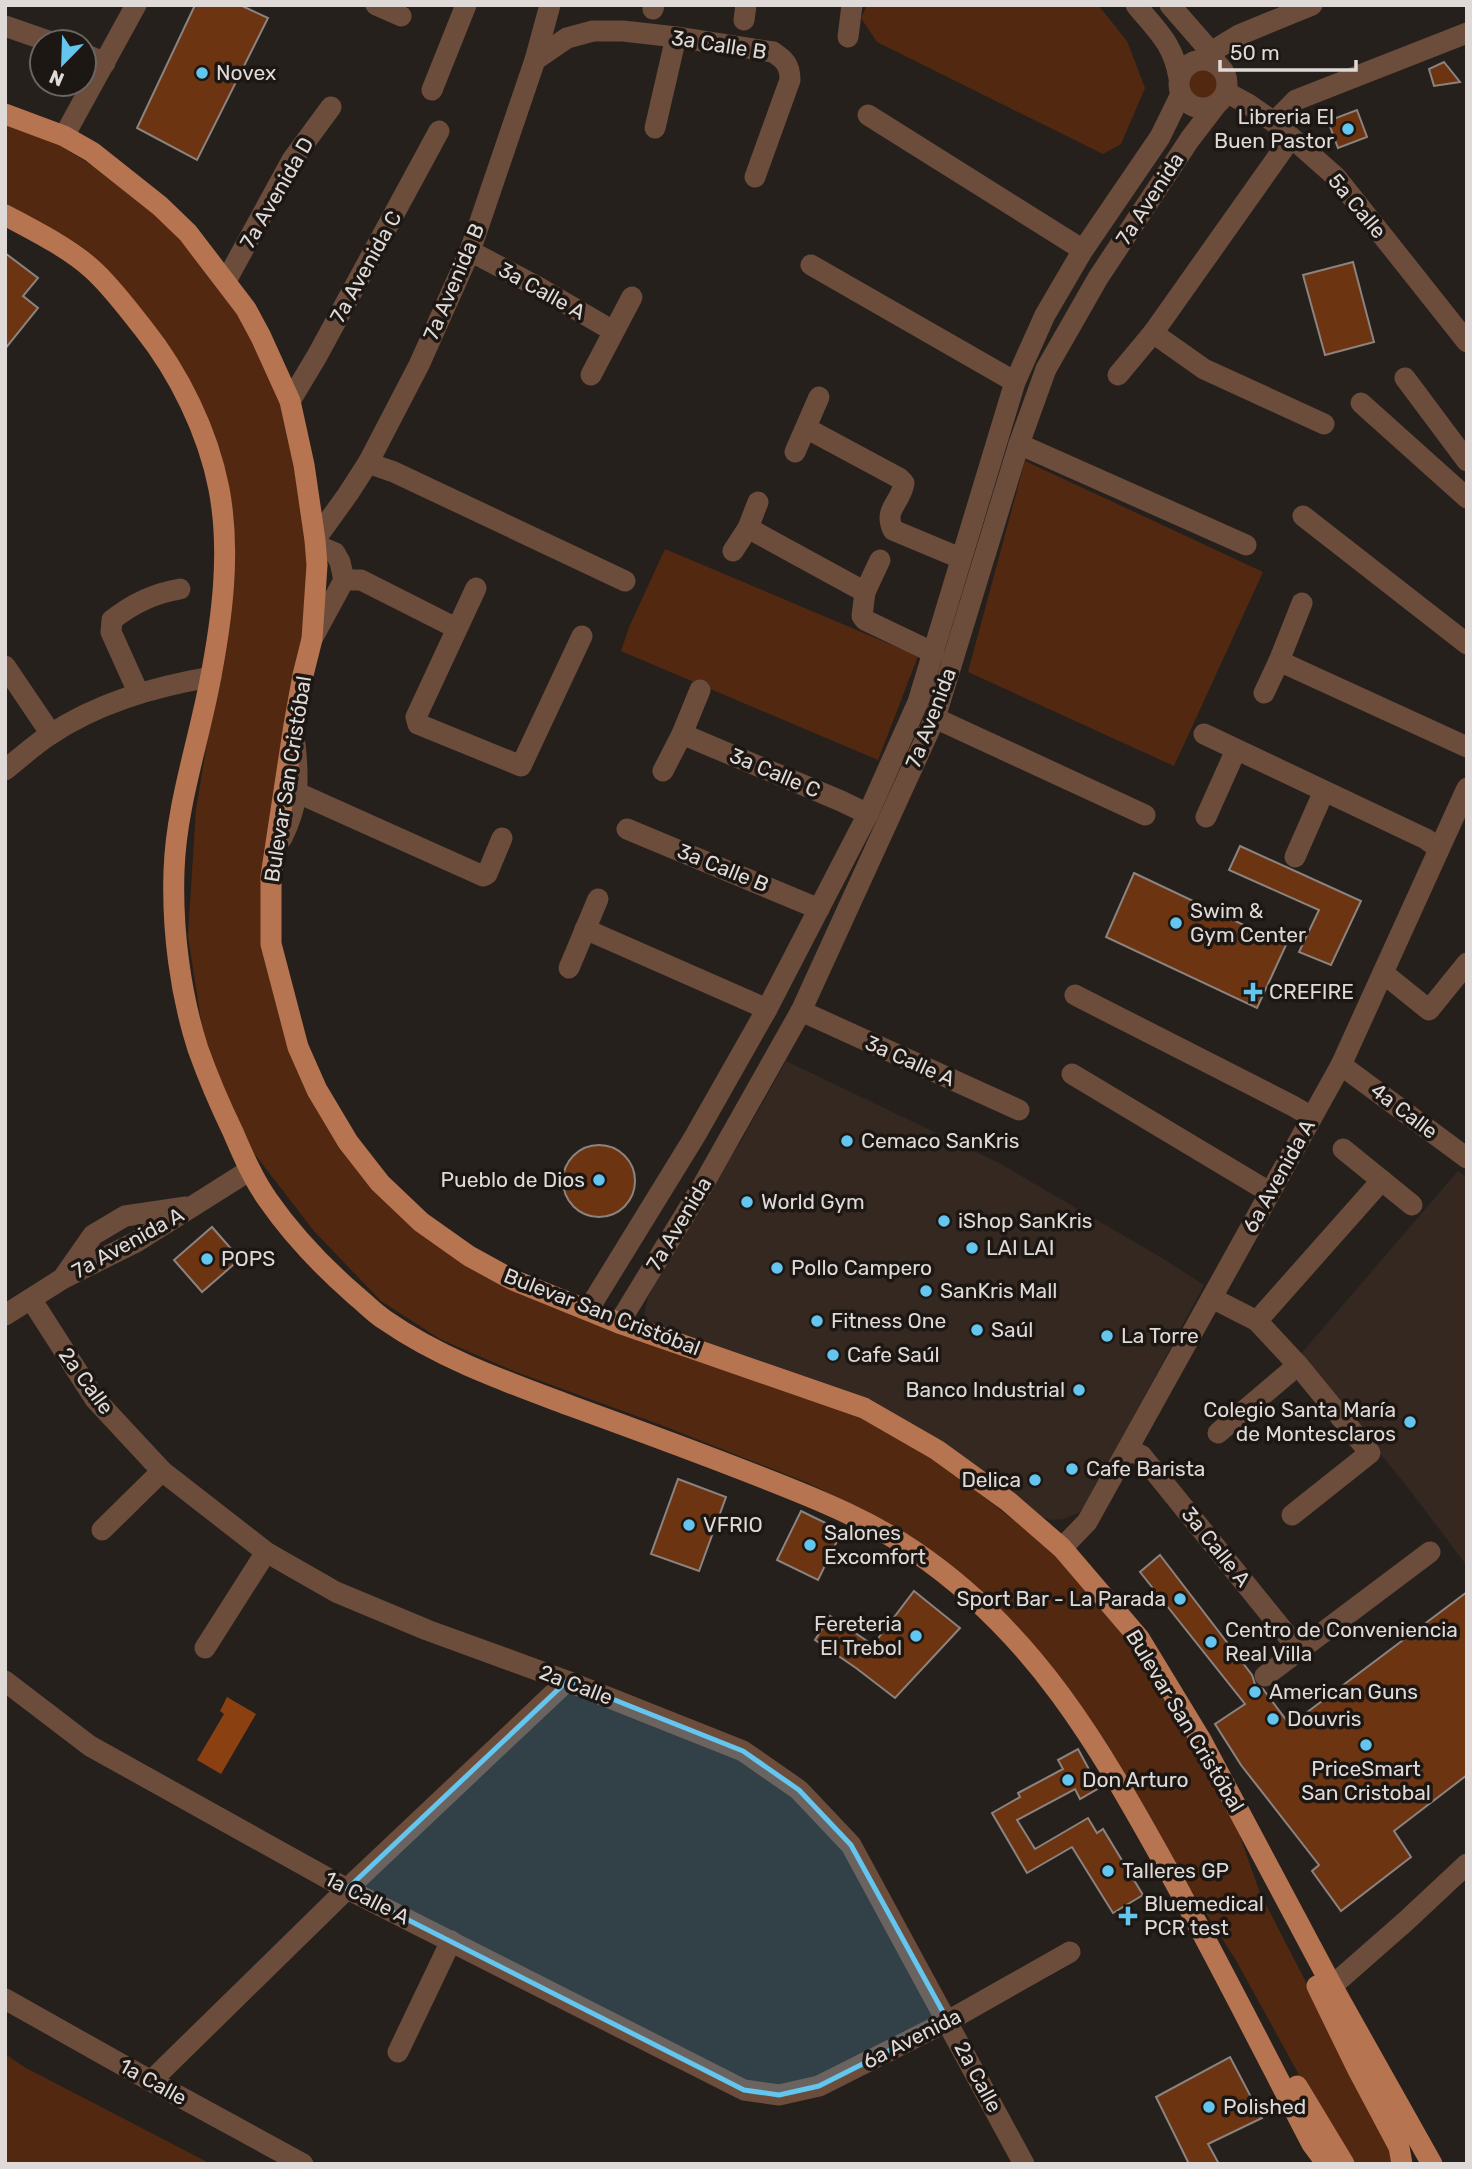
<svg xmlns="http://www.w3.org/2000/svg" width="1472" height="2169" font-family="Rubik,sans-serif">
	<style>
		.built { fill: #342821 }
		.green { fill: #532810 }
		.water { fill: #8a4010 }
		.building { fill: #6d3412; stroke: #8b837f; stroke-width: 2 }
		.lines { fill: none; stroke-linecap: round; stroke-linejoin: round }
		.minor { stroke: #6c4c3b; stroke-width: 21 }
		.major { stroke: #b77451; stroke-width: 21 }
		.marked { fill: #64c5ee; fill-opacity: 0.2; stroke: #64c5ee; stroke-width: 5; stroke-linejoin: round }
		.poi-dot { fill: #64c5ee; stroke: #1d1713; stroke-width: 2.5 }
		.labels { text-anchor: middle; stroke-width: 7; stroke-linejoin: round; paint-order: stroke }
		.street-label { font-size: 21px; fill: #dfdad8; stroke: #1d1713 }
		.poi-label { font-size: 21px; fill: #dfdad8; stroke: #1d1713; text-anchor: start }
	</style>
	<rect width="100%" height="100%" fill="#26201d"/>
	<g class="built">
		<polygon points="786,1061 999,1163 1162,1258 1204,1285 1091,1496 1080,1512 1064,1519 1051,1520 1039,1516 990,1474 913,1425 653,1326 644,1316 648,1297 666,1264 722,1170 739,1145"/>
		<polygon points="1458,1171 1467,1178 1467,1566 1409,1489 1300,1355"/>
	</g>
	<g class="green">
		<polygon points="867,5 1098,5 1127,41 1145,88 1121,144 1103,154 877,42 861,18"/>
		<circle cx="1203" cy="84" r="20"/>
		<polygon points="5,123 61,146 120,183 177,233 221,286 256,342 283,403 309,558 307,620 264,948 307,1088 459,1257 863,1416 938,1461 1058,1555 1128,1637 1162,1687 1231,1811 1260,1893 1389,2143 1394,2164 1354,2164 1325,2122 1237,1962 1180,1872 1119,1768 932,1554 866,1511 808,1483 661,1425 516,1372 440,1339 381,1301 314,1231 253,1152 205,1046 188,936 196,809 215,695 233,525 152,326 5,206"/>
		<polygon points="1025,461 1263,572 1174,766 968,672"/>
		<polygon points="665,549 918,656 878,760 621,651 630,625"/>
		<polygon points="5,2054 26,2068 211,2164 5,2164"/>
	</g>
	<polygon class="water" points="227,1697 256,1714 221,1774 197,1760 224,1714 220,1711"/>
	<g class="building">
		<polygon points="195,5 240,5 268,18 197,160 137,128"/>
		<polygon points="1444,62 1460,82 1434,86 1429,69"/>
		<polygon points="1357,110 1367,137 1338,148 1328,121"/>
		<polygon points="5,253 38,278 23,296 38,308 5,349"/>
		<polygon points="1353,262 1374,342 1325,355 1303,275"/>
		<polygon points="1240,846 1361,901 1331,965 1299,952 1319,910 1229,870"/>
		<polygon points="1134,873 1286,945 1257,1008 1106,937"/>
		<circle cx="599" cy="1181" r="36"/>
		<polygon points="212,1227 240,1259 202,1292 174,1260"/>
		<polygon points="678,1479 726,1497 699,1571 651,1554"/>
		<polygon points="801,1511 842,1531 818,1580 777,1560"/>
		<polygon points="1160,1555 1252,1675 1255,1684 1263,1689 1290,1725 1467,1592 1467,1775 1394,1831 1411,1857 1341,1911 1312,1871 1319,1865 1241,1765 1215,1724 1245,1704 1140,1572"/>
		<polygon points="914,1591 960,1628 895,1698 856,1668 815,1640 830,1616 873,1645"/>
		<polygon points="1078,1749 1099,1788 1080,1799 1075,1789 1017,1820 1035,1849 1088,1818 1097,1833 1103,1829 1143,1895 1113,1913 1072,1847 1027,1873 992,1813 1020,1797 1018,1793 1063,1769 1058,1760"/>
		<polygon points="1230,2057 1262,2118 1208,2144 1219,2164 1189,2164 1156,2097"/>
	</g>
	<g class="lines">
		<g class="minor">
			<polyline points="376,5 401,16"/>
			<path d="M1136,5C1158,32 1173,43 1179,78"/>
			<polyline points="1170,5 1211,52 1217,64"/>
			<polyline points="653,9 654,5"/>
			<polyline points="744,20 746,5"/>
			<polyline points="5,26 51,42"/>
			<polyline points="848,37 852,5"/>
			<polyline points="1211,52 1239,35 1312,5"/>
			<polyline points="84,54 105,63"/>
			<circle cx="1203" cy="84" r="24"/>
			<path d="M535,60L567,38L593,31H623L676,37L773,52C785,60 790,65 790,80L755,177"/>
			<polyline points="432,90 466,5"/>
			<polyline points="1226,92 1248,104 1274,122 1336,177 1467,342"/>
			<polyline points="868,115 1083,250"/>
			<polyline points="1274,122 1296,100 1467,33"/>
			<polyline points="655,128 676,37"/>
			<polyline points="64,136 136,5"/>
			<polyline points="470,251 538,287 613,331"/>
			<polyline points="811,265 1015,382"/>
			<polyline points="226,281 292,160 331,107"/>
			<polyline points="1153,333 1204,369 1324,424"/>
			<polyline points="591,375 632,297"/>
			<polyline points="1118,375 1153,333 1291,138"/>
			<polyline points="1405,378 1467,461"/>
			<polyline points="290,401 317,356 439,131"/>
			<polyline points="1361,403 1467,498"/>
			<path d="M806,428L899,478L904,483C901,503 883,509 893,530L960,558"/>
			<polyline points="1019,444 1246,545"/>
			<polyline points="795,452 819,397"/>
			<polyline points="368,463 394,472 625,581"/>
			<polyline points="1303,516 1467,644"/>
			<polyline points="748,528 865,592"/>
			<polyline points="315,540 348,494 368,463 419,365 470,251 535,60 550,5"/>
			<polyline points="733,551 748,528 758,502"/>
			<polyline points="880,560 865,592 862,616 865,620 934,653"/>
			<polyline points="344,580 361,580 456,628"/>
			<polyline points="476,588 416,717 418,724 521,766 582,636"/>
			<polyline points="312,639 344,580 340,562 335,553 316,545"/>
			<polyline points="1279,661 1467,747"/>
			<polyline points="5,666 51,734"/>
			<path d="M138,692L111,632L112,620C132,604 155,593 180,589"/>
			<polyline points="1264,693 1279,661 1302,603"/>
			<polyline points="935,718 1145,815"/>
			<polyline points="682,734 841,801 868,814"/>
			<polyline points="1204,734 1426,839 1438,848"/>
			<path d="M5,770C19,759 33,746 48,736C97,703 153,687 211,677"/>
			<polyline points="663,771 682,734 700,690"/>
			<polyline points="298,793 483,876 487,874 502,838"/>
			<polyline points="1206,817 1236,750"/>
			<polyline points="627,829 819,909"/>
			<path d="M282,838C299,803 299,781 295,744"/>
			<polyline points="1295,857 1324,791"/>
			<polyline points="585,929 767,1009"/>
			<polyline points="569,968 598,899"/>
			<polyline points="1383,973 1429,1010 1467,963"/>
			<polyline points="1075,995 1293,1106 1312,1117"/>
			<polyline points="801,1011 1019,1110"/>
			<polyline points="1341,1065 1467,1158"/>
			<polyline points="1072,1074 1269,1192"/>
			<polyline points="1343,1149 1412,1205"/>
			<polyline points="65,1275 93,1235 125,1216 186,1207"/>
			<polyline points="1212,1298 1257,1321 1298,1365 1370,1453 1292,1515"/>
			<polyline points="31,1299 95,1399 162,1471 266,1552 336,1592 427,1630 567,1681 743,1751 799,1790 851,1845 1024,2164"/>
			<polyline points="588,1310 695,1136 767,1009 868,814 918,702 1015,382 1045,315 1083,250 1160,137 1181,94"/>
			<polyline points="5,1315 62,1279 136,1242 250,1170"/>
			<polyline points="1257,1321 1382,1180"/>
			<polyline points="619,1323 703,1185 801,1011 935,718 1019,444 1046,369 1098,278 1190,139 1216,105"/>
			<polyline points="1218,1433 1298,1365"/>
			<polyline points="1128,1449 1142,1456 1299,1650"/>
			<polyline points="102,1530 162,1471"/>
			<polyline points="1062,1548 1087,1522 1341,1065 1467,788"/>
			<polyline points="205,1648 266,1552"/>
			<polyline points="1265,1676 1430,1552"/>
			<polyline points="5,1681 90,1746 347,1889 744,2090 779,2095 819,2086 948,2021 1070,1952"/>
			<polyline points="1332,1986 1406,1921 1467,1864"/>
			<polyline points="5,1999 151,2081 303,2164"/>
			<polyline points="398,2052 451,1941"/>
			<polyline points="151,2081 347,1889 567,1681"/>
		</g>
		<g class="major">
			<polyline points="5,114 64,136 92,152 160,206 188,233 246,309 261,337 290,401 304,465 315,540 317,565 312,639 303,675 294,725 271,876 271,944 298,1047 317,1090 348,1142 380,1183 421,1222 469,1256 513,1280 619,1323 864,1408 937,1450 1009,1502 1062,1548 1139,1638 1201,1740 1332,1986 1432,2164"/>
			<path d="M5,215C33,230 69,248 92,269C111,286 127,308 143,328C179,373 208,432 219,489C231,552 222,619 210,681C198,744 176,807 174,871C172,929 180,993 198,1049C208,1077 220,1105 233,1132C243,1155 253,1179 268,1200C293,1236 323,1267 355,1295C365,1303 374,1313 385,1320C441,1359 507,1382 571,1406C640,1431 708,1456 776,1483C824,1502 872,1522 914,1551C1035,1633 1099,1746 1168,1870C1218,1960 1264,2052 1312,2144L1327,2164"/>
			<polyline points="1317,1986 1357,2068 1399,2147 1402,2164"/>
			<polyline points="1297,2086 1344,2164"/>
		</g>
	</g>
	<path class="marked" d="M567,1681L743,1751L799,1790L851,1845L948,2021L819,2086L779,2095L744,2090L347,1889Z"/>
	<g class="poi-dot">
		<circle cx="202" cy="73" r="7"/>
		<circle cx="1348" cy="129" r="7"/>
		<circle cx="1176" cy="923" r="7"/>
		<path d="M1249.5 981.5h7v7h7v7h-7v7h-7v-7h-7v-7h7z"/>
		<circle cx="847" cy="1141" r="7"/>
		<circle cx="599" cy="1180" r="7"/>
		<circle cx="747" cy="1202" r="7"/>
		<circle cx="944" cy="1221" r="7"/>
		<circle cx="972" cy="1248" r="7"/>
		<circle cx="207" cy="1259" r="7"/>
		<circle cx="777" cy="1268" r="7"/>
		<circle cx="926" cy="1291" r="7"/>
		<circle cx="817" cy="1321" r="7"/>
		<circle cx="977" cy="1330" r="7"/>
		<circle cx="1107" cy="1336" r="7"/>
		<circle cx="833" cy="1355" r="7"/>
		<circle cx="1079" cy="1390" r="7"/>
		<circle cx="1410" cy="1422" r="7"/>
		<circle cx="1072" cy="1469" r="7"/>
		<circle cx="1035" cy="1480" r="7"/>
		<circle cx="689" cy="1525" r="7"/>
		<circle cx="810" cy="1545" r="7"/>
		<circle cx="1180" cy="1599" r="7"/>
		<circle cx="916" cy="1636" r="7"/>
		<circle cx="1211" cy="1642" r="7"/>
		<circle cx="1255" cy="1692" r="7"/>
		<circle cx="1273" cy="1719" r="7"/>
		<circle cx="1366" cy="1745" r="7"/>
		<circle cx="1068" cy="1780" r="7"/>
		<circle cx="1108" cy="1871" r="7"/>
		<path d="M1124.5 1905.5h7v7h7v7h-7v7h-7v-7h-7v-7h7z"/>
		<circle cx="1209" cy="2107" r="7"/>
	</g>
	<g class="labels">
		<g class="street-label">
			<text transform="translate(719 45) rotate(9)" y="7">3a Calle B</text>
			<text transform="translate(277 193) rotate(-60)" y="7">7a Avenida D</text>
			<text transform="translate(1150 199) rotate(-57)" y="7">7a Avenida</text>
			<text transform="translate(1357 206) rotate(50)" y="7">5a Calle</text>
			<text transform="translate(366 267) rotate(-61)" y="7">7a Avenida C</text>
			<text transform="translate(454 282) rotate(-67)" y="7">7a Avenida B</text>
			<text transform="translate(542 291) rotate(29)" y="7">3a Calle A</text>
			<text transform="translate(931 718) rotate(-69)" y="7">7a Avenida</text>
			<text transform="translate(775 773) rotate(23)" y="7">3a Calle C</text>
			<text transform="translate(288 779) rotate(-81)" y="7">Bulevar San Cristóbal</text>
			<text transform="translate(723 868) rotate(22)" y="7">3a Calle B</text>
			<text transform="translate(910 1061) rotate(24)" y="7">3a Calle A</text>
			<text transform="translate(1404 1111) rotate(37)" y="7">4a Calle</text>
			<text transform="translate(1279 1176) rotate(-61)" y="7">6a Avenida A</text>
			<text transform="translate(679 1224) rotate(-59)" y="7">7a Avenida</text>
			<text transform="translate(128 1243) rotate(-29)" y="7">7a Avenida A</text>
			<text transform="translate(602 1312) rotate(21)" y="7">Bulevar San Cristóbal</text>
			<text transform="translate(86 1381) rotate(54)" y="7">2a Calle</text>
			<text transform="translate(1216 1547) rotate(51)" y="7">3a Calle A</text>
			<text transform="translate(576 1685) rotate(21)" y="7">2a Calle</text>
			<text transform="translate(1185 1721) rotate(59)" y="7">Bulevar San Cristóbal</text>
			<text transform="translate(367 1898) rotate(27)" y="7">1a Calle A</text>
			<text transform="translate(912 2039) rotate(-27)" y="7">6a Avenida</text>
			<text transform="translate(978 2077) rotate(62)" y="7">2a Calle</text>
			<text transform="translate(153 2082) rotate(29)" y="7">1a Calle</text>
		</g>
		<g class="poi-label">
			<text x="216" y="80">Novex</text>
			<text x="1334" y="124" text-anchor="end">Libreria El<tspan x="1334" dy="24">Buen Pastor</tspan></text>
			<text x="1190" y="918">Swim &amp;<tspan x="1190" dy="24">Gym Center</tspan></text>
			<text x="1269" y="999">CREFIRE</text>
			<text x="861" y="1148">Cemaco SanKris</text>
			<text x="585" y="1187" text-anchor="end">Pueblo de Dios</text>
			<text x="761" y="1209">World Gym</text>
			<text x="958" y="1228">iShop SanKris</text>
			<text x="986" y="1255">LAI LAI</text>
			<text x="221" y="1266">POPS</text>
			<text x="791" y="1275">Pollo Campero</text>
			<text x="940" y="1298">SanKris Mall</text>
			<text x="831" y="1328">Fitness One</text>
			<text x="991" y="1337">Saúl</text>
			<text x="1121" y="1343">La Torre</text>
			<text x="847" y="1362">Cafe Saúl</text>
			<text x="1065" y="1397" text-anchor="end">Banco Industrial</text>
			<text x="1396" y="1417" text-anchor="end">Colegio Santa María<tspan x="1396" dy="24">de Montesclaros</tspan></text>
			<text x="1086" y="1476">Cafe Barista</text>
			<text x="1021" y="1487" text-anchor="end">Delica</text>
			<text x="703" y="1532">VFRIO</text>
			<text x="824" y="1540">Salones<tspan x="824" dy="24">Excomfort</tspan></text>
			<text x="1166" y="1606" text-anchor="end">Sport Bar - La Parada</text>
			<text x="902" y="1631" text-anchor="end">Fereteria<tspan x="902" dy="24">El Trebol</tspan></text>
			<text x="1225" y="1637">Centro de Conveniencia<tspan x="1225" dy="24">Real Villa</tspan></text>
			<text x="1269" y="1699">American Guns</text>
			<text x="1287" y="1726">Douvris</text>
			<text x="1366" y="1776" text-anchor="middle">PriceSmart<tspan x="1366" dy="24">San Cristobal</tspan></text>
			<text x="1082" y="1787">Don Arturo</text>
			<text x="1122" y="1878">Talleres GP</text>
			<text x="1144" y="1911">Bluemedical<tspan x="1144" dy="24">PCR test</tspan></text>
			<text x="1223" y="2114">Polished</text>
		</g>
	</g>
	<rect width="1472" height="2169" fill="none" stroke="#dfdad8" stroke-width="14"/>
	<g transform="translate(63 63) rotate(203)"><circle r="33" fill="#1d1713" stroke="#6b6562" stroke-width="2"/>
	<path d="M0-5L12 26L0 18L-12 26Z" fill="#64c5ee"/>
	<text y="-10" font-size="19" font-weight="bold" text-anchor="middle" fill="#dfdad8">N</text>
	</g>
	<path d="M1220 60v10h136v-10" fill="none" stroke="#dfdad8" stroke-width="3.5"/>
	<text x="1230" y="60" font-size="21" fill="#dfdad8" stroke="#1d1713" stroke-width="5" paint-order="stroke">50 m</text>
</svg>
